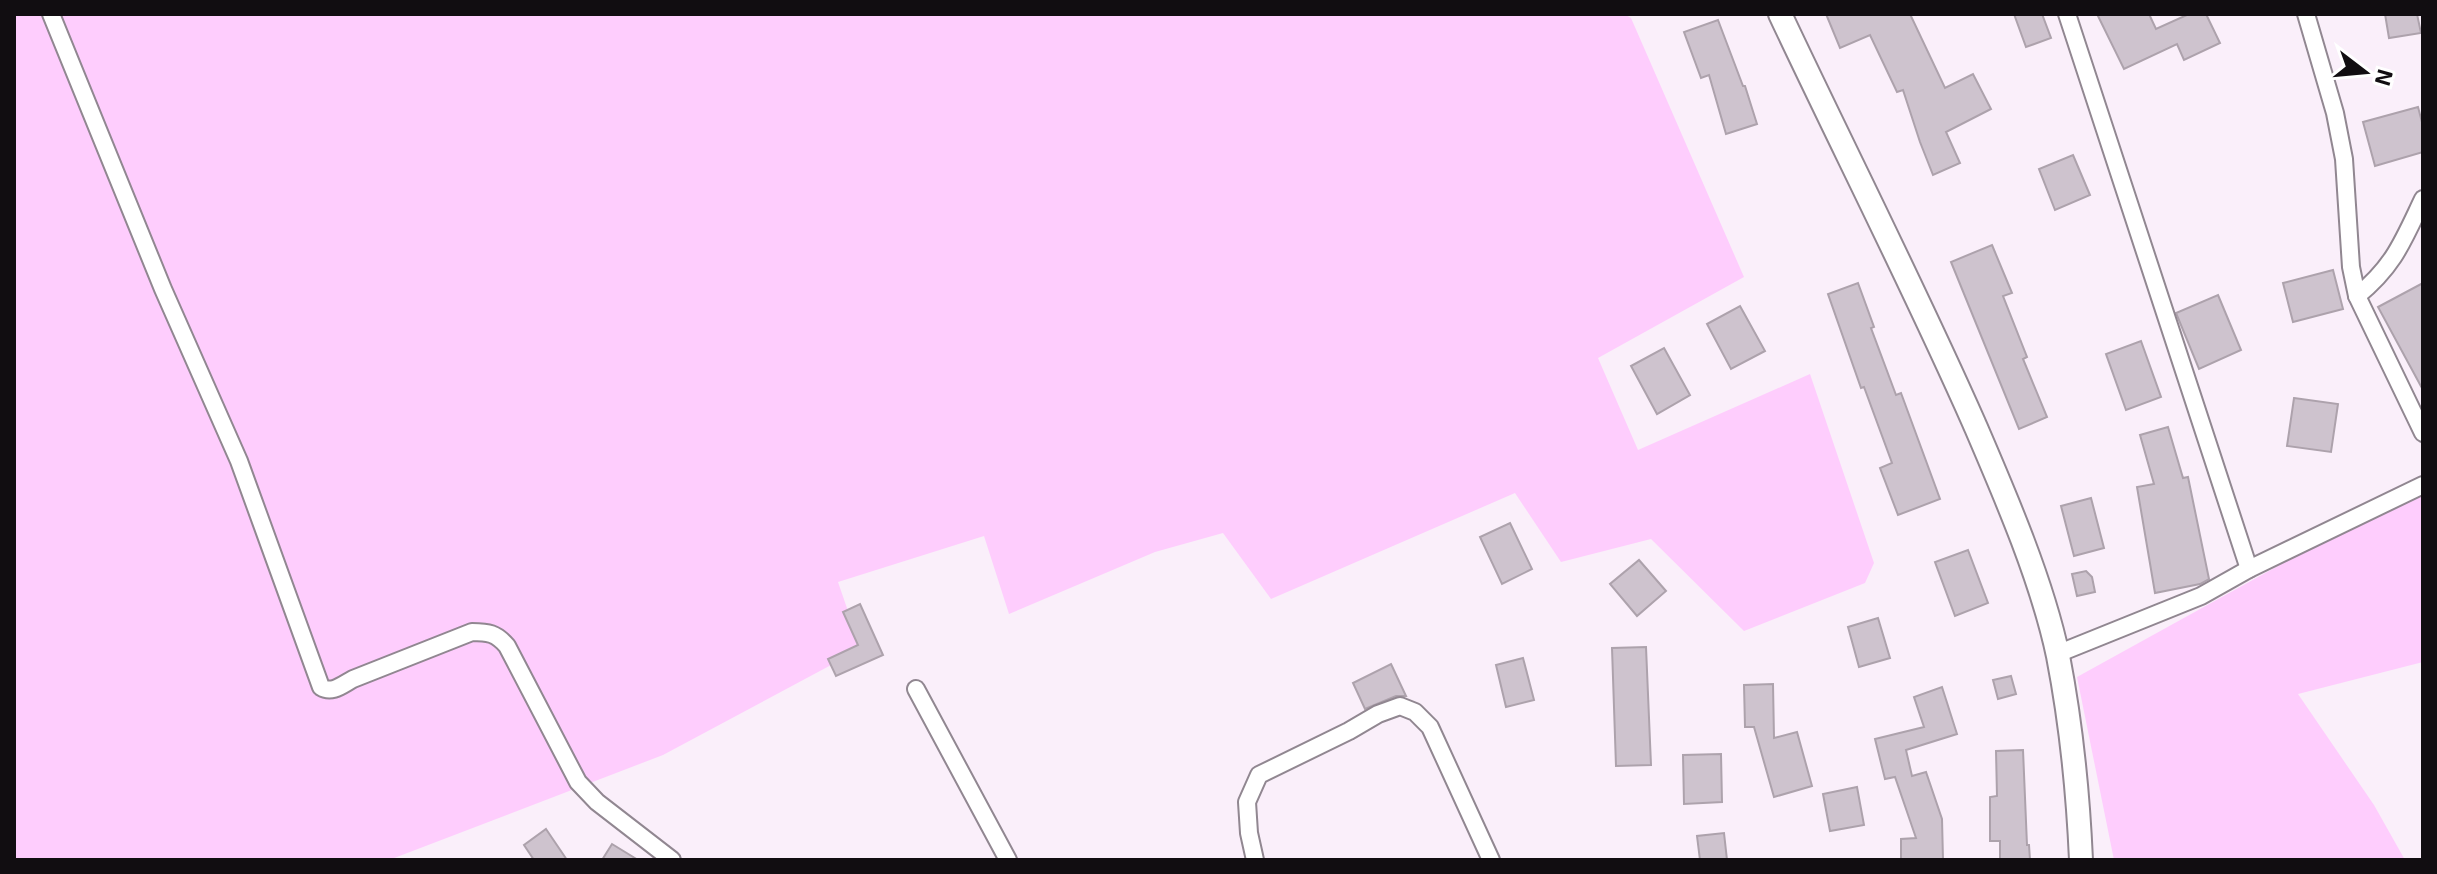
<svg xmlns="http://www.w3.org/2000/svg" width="2437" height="874" font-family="'Exo 2',sans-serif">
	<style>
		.green { fill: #fecdfd }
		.building { fill: #cec3ce; stroke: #ada2ac; stroke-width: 2 }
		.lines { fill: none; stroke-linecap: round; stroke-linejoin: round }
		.minor-casing { stroke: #918791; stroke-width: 20 }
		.secondary-casing { stroke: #918791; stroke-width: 26 }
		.minor { stroke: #fff; stroke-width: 16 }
		.secondary { stroke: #fff; stroke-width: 22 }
	</style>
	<rect width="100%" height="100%" fill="#faeffa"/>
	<g class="green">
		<polygon points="14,14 1624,14 1631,18 1744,277 1598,358 1638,450 1810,374 1874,563 1865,583 1744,631 1651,539 1561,562 1515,493 1271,599 1223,533 1155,552 1009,614 984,536 838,582 861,649 663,755 389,860 14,860"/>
		<polygon points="2423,486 2423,662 2298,694 2374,805 2405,860 2114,860 2077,677"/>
	</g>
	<g class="building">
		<polygon points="1826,14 1910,14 1945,88 1973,74 1991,109 1946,132 1960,163 1933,175 1920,142 1903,90 1897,92 1870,35 1840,48"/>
		<polygon points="2014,14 2042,14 2051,38 2026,47"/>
		<polygon points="2097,14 2149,14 2156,29 2189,14 2206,14 2220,43 2184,60 2177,44 2124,69"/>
		<polygon points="2385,14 2417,14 2421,33 2389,38"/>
		<polygon points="1718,20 1743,86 1745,86 1757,124 1726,134 1709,75 1701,78 1684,32"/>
		<polygon points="2418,107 2423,126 2423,152 2375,166 2363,122"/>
		<polygon points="2073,155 2090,195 2055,210 2039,169"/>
		<polygon points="1992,245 2012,293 2003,296 2027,357 2023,359 2047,417 2019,429 1951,262"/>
		<polygon points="2333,270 2343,309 2293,322 2283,283"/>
		<polygon points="1858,283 1874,327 1871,328 1896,395 1901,393 1940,499 1898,515 1880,468 1892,463 1864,387 1861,388 1828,294"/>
		<polygon points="2423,283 2423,390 2378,307"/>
		<polygon points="2218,295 2241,350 2199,369 2176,313"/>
		<polygon points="1740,306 1765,351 1731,369 1707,324"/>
		<polygon points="2141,341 2161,397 2126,410 2106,354"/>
		<polygon points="1664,348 1690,395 1657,414 1631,366"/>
		<polygon points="2294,398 2338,404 2331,452 2287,446"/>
		<polygon points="2168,427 2183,478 2188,477 2209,579 2200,584 2155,593 2137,487 2154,484 2140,435"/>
		<polygon points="2091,498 2104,548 2074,556 2061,506"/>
		<polygon points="1510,523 1532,569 1502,584 1480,537"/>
		<polygon points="1968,550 1988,603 1955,616 1935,562"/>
		<polygon points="1639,560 1666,591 1637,616 1610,584"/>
		<polygon points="2086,571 2092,577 2095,592 2077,596 2072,574"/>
		<polygon points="860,604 883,655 836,676 828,659 858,645 843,612"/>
		<polygon points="1878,618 1890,658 1859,667 1848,627"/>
		<polygon points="1646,647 1651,765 1616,766 1612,648"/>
		<polygon points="1523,658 1534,700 1506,707 1496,665"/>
		<polygon points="1391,664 1406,696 1396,696 1365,709 1353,683"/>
		<polygon points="2011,676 2016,694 1998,699 1993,680"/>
		<polygon points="1773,684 1774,738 1797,732 1812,786 1774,797 1754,727 1745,727 1744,685"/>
		<polygon points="1942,687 1957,734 1906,750 1912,776 1926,772 1942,819 1943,860 1901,860 1901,839 1916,838 1895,777 1885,779 1875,739 1924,727 1914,697"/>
		<polygon points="2023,750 2027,845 2029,845 2030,860 2000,860 2000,841 1990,841 1990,797 1997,796 1996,751"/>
		<polygon points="1721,754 1722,802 1684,804 1683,755"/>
		<polygon points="1857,787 1864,825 1830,831 1823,794"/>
		<polygon points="546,829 567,860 534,860 524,845"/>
		<polygon points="1724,833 1727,860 1700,860 1697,836"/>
		<polygon points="612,844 638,860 602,860"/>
	</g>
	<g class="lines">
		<g class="minor-casing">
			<g id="minor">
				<path d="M51,14L163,289L239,461L321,687C332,694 342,685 353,679L472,632C488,632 496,633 507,646L578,782L597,802L672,860"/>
				<polyline points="2067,14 2249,569"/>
				<polyline points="2306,14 2335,113 2344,159 2351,267 2357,296 2423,433"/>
				<path d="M2357,296C2394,266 2403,241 2423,199"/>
				<polyline points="2057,654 2201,596 2249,569 2423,485"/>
				<polyline points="916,689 1008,860"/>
				<polyline points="1255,860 1249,833 1247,802 1259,775 1349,731 1378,714 1400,706 1415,712 1430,727 1491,860"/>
			</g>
		</g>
		<g class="secondary-casing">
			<path id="secondary" d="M1780,14C1844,150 1913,285 1974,423C2005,495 2042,580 2058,656C2071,723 2078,792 2081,860"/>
		</g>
		<use href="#minor" class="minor"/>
		<use href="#secondary" class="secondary"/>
	</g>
	<rect width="2437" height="874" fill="none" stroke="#110d11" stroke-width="32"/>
	<g transform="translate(2365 72) rotate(106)" stroke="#ffffff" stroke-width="6" paint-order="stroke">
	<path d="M0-6L14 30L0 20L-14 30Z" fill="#110d11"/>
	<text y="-12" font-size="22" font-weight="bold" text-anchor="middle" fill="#110d11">N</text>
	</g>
</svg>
